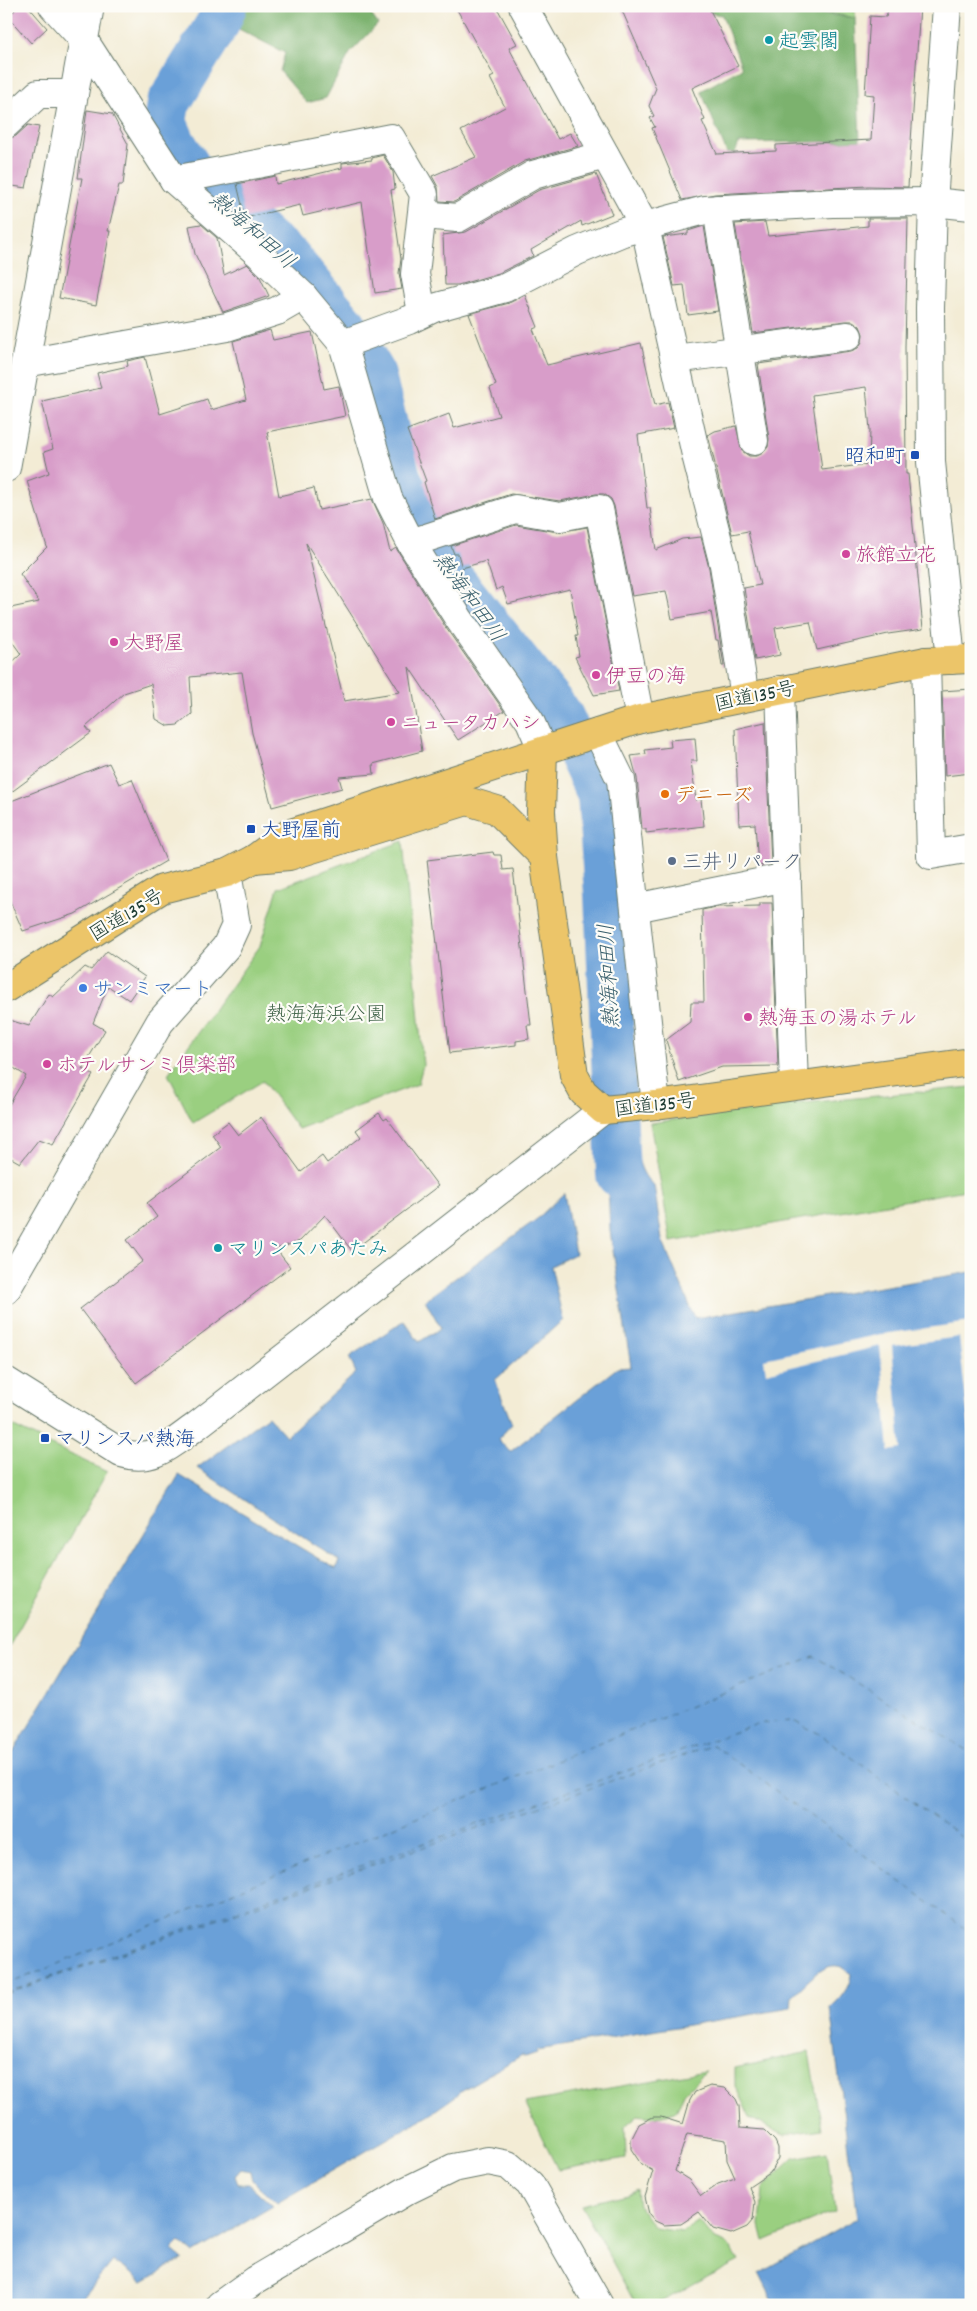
<svg xmlns="http://www.w3.org/2000/svg" width="977" height="2311" font-family="Dekko,'Klee One',sans-serif">
	<style>
		.green { fill: #9acf80; stroke: #5c865a }
		.forest { fill: #7bb26e; stroke: #4d7851 }
		.water { fill: #6ba0d8; stroke: #456e86 }
		.pier { fill: #f3ecd5 }
		.lines { fill: none; stroke-linecap: round; stroke-linejoin: round }
		.river { stroke: #6ba0d8; stroke-width: 44 }
		.ferry { stroke: #3a606d; stroke-width: 1; stroke-dasharray: 6 5; stroke-linecap: butt }
		.building { fill: #d89dc9; fill-rule: evenodd }
		.minor-casing { stroke: #697a6c; stroke-width: 30 }
		.highway-casing { stroke: #697a6c; stroke-width: 30 }
		.minor { stroke: #fff; stroke-width: 28 }
		.highway { stroke: #ecc569; stroke-width: 28 }
		.culture-dot { fill: #0f9aa8; stroke: #fdfcf7; stroke-width: 2 }
		.transit-dot { fill: #1a4fb4; stroke: #fdfcf7; stroke-width: 2 }
		.hotel-dot { fill: #d1479c; stroke: #fdfcf7; stroke-width: 2 }
		.food-dot { fill: #e8710a; stroke: #fdfcf7; stroke-width: 2 }
		.service-dot { fill: #5c6f8a; stroke: #fdfcf7; stroke-width: 2 }
		.shop-dot { fill: #3f7fe0; stroke: #fdfcf7; stroke-width: 2 }
		.labels { text-anchor: middle; stroke-width: 4.5; stroke-linejoin: round; paint-order: stroke }
		.culture-label { font-size: 20px; fill: #0d838f; stroke: #fdfcf7; text-anchor: start }
		.transit-label { font-size: 20px; fill: #164399; stroke: #fdfcf7; text-anchor: start }
		.hotel-label { font-size: 20px; fill: #b23c85; stroke: #fdfcf7; text-anchor: start }
		.street-label { font-size: 20px; fill: #1f3d34; stroke: #fdfcf7 }
		.food-label { font-size: 20px; fill: #c56008; stroke: #fdfcf7; text-anchor: start }
		.service-label { font-size: 20px; fill: #4e5e75; stroke: #fdfcf7; text-anchor: start }
		.shop-label { font-size: 20px; fill: #366cbe; stroke: #fdfcf7; text-anchor: start }
		.park-label { font-size: 20px; fill: #3e6247; stroke: #fdfcf7 }
		.water-label { font-size: 21px; font-style: italic; fill: #3a606d; stroke: #fdfcf7 }
	</style>
	<rect width="100%" height="100%" fill="#fdfcf7"/>
	<filter id="ink" filterUnits="userSpaceOnUse"><feTurbulence type="fractalNoise" baseFrequency=".02" numOctaves="2"/><feDisplacementMap in="SourceGraphic" scale="10" xChannelSelector="R" yChannelSelector="G"/><feConvolveMatrix kernelMatrix="1 2 1 2 8 2 1 2 1" color-interpolation-filters="sRGB"/></filter>
	<filter id="wash" filterUnits="userSpaceOnUse"><feTurbulence type="fractalNoise" baseFrequency=".0096" numOctaves="4" result="noise"/><feDisplacementMap in="SourceGraphic" scale="20" xChannelSelector="R" yChannelSelector="G"/><feGaussianBlur stdDeviation="1.12" result="paint"/><feColorMatrix in="noise" values="0 0 0 0 0 0 0 0 0 0 0 0 0 0 0 0 0 1.4 0 .05"/><feComposite in="paint" operator="in"/></filter>
	<g filter="url(#wash)">
		<rect width="100%" height="100%" fill="#f3ecd5"/>
		<g class="green">
			<polygon points="807,6 855,6 855,18 810,9"/>
			<polygon points="403,841 423,1065 418,1084 298,1129 263,1081 193,1123 168,1074 260,946 278,888"/>
			<polygon points="971,1087 971,1189 671,1242 650,1123 793,1104"/>
			<polygon points="6,1423 107,1472 6,1652"/>
			<polygon points="809,2052 822,2129 784,2135 750,2118 735,2086 735,2068"/>
			<polygon points="706,2071 684,2093 676,2112 653,2117 638,2115 625,2126 626,2158 558,2170 525,2103"/>
			<polygon points="827,2152 835,2211 764,2241 760,2225 763,2188 794,2158"/>
			<polygon points="637,2189 639,2206 655,2228 682,2232 699,2221 713,2238 728,2244 739,2261 655,2305 636,2305 581,2205 628,2194"/>
		</g>
		<g class="forest">
			<polygon points="242,6 365,6 378,24 350,53 326,98 307,103 280,71 285,53 233,26"/>
			<polygon points="712,6 804,6 819,13 855,18 860,141 739,143 731,163 701,91 742,68 722,15 709,13"/>
		</g>
		<path class="water" d="M633,1134C636,1149 639,1176 654,1185L662,1240L695,1318L971,1272V2305H775L759,2273L857,2219L830,2008C840,1999 850,1988 851,1974C830,1951 809,1982 792,1996L791,2008L537,2050V2053L525,2057L522,2055L459,2092L460,2093L430,2114L277,2203L252,2180L250,2171L241,2169L235,2176L238,2184H249L273,2206L193,2253L180,2242L172,2250L183,2259L143,2282L113,2261L77,2305H6V1764L179,1475L336,1569L339,1561L197,1468L268,1416L286,1436L356,1373L349,1357L404,1321L419,1342L441,1328L425,1300L537,1219L564,1193L575,1254L551,1266L563,1320L495,1380L512,1424L498,1439L510,1452L617,1368L631,1367L610,1231L606,1138Z"/>
		<polygon class="pier" points="971,1322 971,1447 959,1337 892,1346 901,1449 889,1451 880,1346 766,1373 764,1359 882,1334"/>
		<g class="lines">
			<polyline class="river" points="225,6 218,23 168,104 165,122 174,143 200,184 287,256 345,325 373,372 399,477 442,566 561,715 599,795 606,895 618,1175"/>
			<g class="ferry">
				<polyline points="6,1985 814,1656 971,1753"/>
				<polyline points="6,1993 757,1724 791,1720 818,1733 971,1844"/>
				<polyline points="6,1994 713,1745 971,1933"/>
			</g>
		</g>
		<g id="blocks">
			<g class="building">
				<polygon points="19,6 28,6 47,28 31,43 8,17"/>
				<polygon points="455,6 496,6 517,44 509,48 558,139 570,133 578,146 525,161 454,202 439,201 438,187 432,176 476,157 461,131 505,107 490,78 494,76"/>
				<polygon points="620,6 708,6 738,66 692,88 705,120 702,121 717,154 776,151 776,145 871,140 874,95 865,94 870,16 886,17 889,6 920,6 908,187 868,186 715,194 682,200 652,128 655,127 650,118 654,116 649,106 656,88"/>
				<polygon points="87,110 112,114 128,144 123,185 119,185 108,231 110,231 96,305 59,298 82,178 78,178"/>
				<polygon points="28,125 39,127 26,188 6,185 6,139 16,136"/>
				<polygon points="383,155 393,172 395,189 391,190 401,259 399,273 402,289 375,293 362,202 303,216 300,205 245,218 237,184 275,176 276,184 342,168 342,163 372,160 372,158"/>
				<polygon points="596,174 612,214 582,226 581,221 531,250 533,256 499,273 458,285 445,285 443,235 466,232 539,190"/>
				<path d="M868,218H908L905,347L906,474H908L923,629L888,634L817,650L810,622L775,628L780,655L755,660L744,588L760,585L748,531L732,534L708,435L715,431L736,426L742,451L749,456H757L763,453L768,447L769,439L758,364L851,351L858,348L862,342L863,334L860,326L853,321H846L753,333L735,224L765,222L768,236L868,226ZM866,387L870,430L869,464L822,470L812,395Z"/>
				<polygon points="201,224 217,238 224,275 247,264 260,277 269,296 223,312 195,254 189,226"/>
				<polygon points="704,226 718,311 688,315 684,285 674,286 663,237 688,234 688,231"/>
				<polygon points="525,295 538,327 533,329 547,365 641,343 655,405 668,402 674,428 638,435 647,508 650,508 656,550 682,539 701,537 709,568 724,666 722,666 718,640 716,640 711,612 672,619 666,591 632,596 614,506 611,499 604,494 596,494 560,501 511,494 435,519 424,482 426,481 407,430 449,414 454,428 499,416 490,388 496,385 469,314 509,303"/>
				<path d="M270,330L273,340L312,332L324,389L339,386L345,416L267,432L279,496L314,488L319,510L372,499L383,523L390,552L396,548L446,628L504,711L458,740L409,667L422,751L373,764L374,774L339,777L342,788L272,807L252,733L242,672L190,677L192,714L178,725L168,726L156,719L151,684L124,693L86,727L91,733L6,796V668L21,654L6,633V609L39,602L20,574L47,547L27,481L49,473L44,452L53,449L42,401L101,388L97,373L128,366L127,361L145,357L160,414L207,399L211,410L246,400L233,341ZM306,543L400,692L344,701Z"/>
				<polygon points="516,525 558,532 587,527 619,691 594,695 575,657 579,656 576,636 578,636 570,589 508,604 502,587 496,590 486,561 462,568 458,554 454,554 451,546"/>
				<polygon points="971,689 971,773 945,776 942,691"/>
				<polygon points="765,722 771,864 758,866 755,824 739,825 735,729"/>
				<polygon points="695,738 697,761 691,761 696,800 701,799 704,826 646,833 646,829 642,829 637,778 631,756 646,754 645,750 671,747 670,740"/>
				<polygon points="109,763 119,784 132,779 166,861 75,914 23,931 6,892 6,803"/>
				<polygon points="493,852 494,855 501,855 503,870 513,869 531,1025 527,1025 529,1039 516,1041 516,1045 450,1053 427,860"/>
				<polygon points="760,903 772,903 778,1066 722,1067 679,1082 666,1040 690,1022 691,1002 704,1002 702,910 716,907 760,906"/>
				<polygon points="107,951 145,977 129,1000 108,986 93,1023 105,1030 82,1069 93,1075 53,1144 39,1139 20,1163 6,1155 6,1110 26,1076 6,1063 6,1019 29,1026 49,994 53,997 85,967 91,970"/>
				<polygon points="379,1113 384,1120 387,1118 438,1186 352,1251 325,1215 300,1241 276,1249 290,1267 136,1383 80,1309 143,1261 127,1240 157,1217 147,1203 221,1147 212,1134 228,1122 238,1135 261,1117 301,1172 322,1156 327,1163 361,1137 356,1130"/>
				<path d="M710,2086L725,2088L736,2099L739,2106L740,2128L764,2130L775,2141L778,2148V2158L770,2173L749,2187L755,2202L753,2220L747,2227L731,2234L713,2229L699,2212L681,2224L664,2225L655,2221L649,2214L645,2197L653,2171L641,2164L631,2149V2140L639,2124L653,2117H661L683,2124L690,2100L695,2092ZM687,2134L726,2140L727,2160L735,2178L718,2184L701,2196L689,2180L675,2171Z"/>
			</g>
		</g>
	</g>
	<g filter="url(#ink)">
		<use href="#blocks" fill-opacity="0" stroke="#697a6c" stroke-width="1"/>
		<g class="lines">
			<g class="minor-casing">
				<g id="minor">
					<polyline points="53,6 83,39 174,180 260,255 303,296"/>
					<polyline points="523,6 645,227 696,455 724,565 745,697"/>
					<polyline points="947,6 933,202 930,308 931,462 951,660"/>
					<polyline points="6,124 38,94 74,94"/>
					<polyline points="174,180 391,138 424,194 415,274 422,313"/>
					<polyline points="717,209 754,441"/>
					<polyline points="422,215 458,218 533,175 605,155"/>
					<polyline points="343,344 388,498 411,543 459,619 530,721 543,751"/>
					<polyline points="675,359 848,336"/>
					<polyline points="25,363 227,327 277,311 303,296 343,344 409,320 434,308 505,288 577,251 623,232 705,210 832,203 933,202 971,206"/>
					<polyline points="6,468 90,6"/>
					<polyline points="411,543 515,509 560,517 599,509 640,719"/>
					<polyline points="926,661 931,855 971,848"/>
					<polyline points="780,690 794,1085"/>
					<polyline points="598,733 621,780 656,1105"/>
					<polyline points="635,908 787,877"/>
					<polyline points="6,1290 160,1022 226,947 236,925 227,873"/>
					<path d="M6,1381L121,1453C153,1463 170,1445 195,1427L603,1110"/>
					<polyline points="220,2305 255,2280 406,2191 453,2168 488,2161 508,2165 530,2184 599,2305"/>
				</g>
			</g>
			<g class="highway-casing">
				<g id="highway">
					<polyline points="543,751 541,812 544,857"/>
					<polyline points="254,859 289,856 467,801 497,810 544,857 574,1075 583,1092 603,1110 656,1105 971,1062"/>
					<polyline points="6,988 162,889 227,873 254,859 288,834 640,719 926,661 971,659"/>
				</g>
			</g>
			<use href="#minor" class="minor"/>
			<use href="#highway" class="highway"/>
		</g>
	</g>
	<g class="culture-dot">
		<circle cx="769" cy="40" r="5"/>
		<circle cx="218" cy="1248" r="5"/>
	</g>
	<g class="transit-dot">
		<rect x="910" y="450" width="10" height="10" rx="2.5"/>
		<rect x="246" y="824" width="10" height="10" rx="2.5"/>
		<rect x="40" y="1433" width="10" height="10" rx="2.5"/>
	</g>
	<g class="hotel-dot">
		<circle cx="846" cy="554" r="5"/>
		<circle cx="114" cy="642" r="5"/>
		<circle cx="596" cy="675" r="5"/>
		<circle cx="391" cy="722" r="5"/>
		<circle cx="748" cy="1017" r="5"/>
		<circle cx="47" cy="1064" r="5"/>
	</g>
	<circle class="food-dot" cx="665" cy="794" r="5"/>
	<circle class="service-dot" cx="672" cy="861" r="5"/>
	<circle class="shop-dot" cx="83" cy="988" r="5"/>
	<g class="labels">
		<g class="culture-label">
			<text x="779" y="47">起雲閣</text>
			<text x="228" y="1255">マリンスパあたみ</text>
		</g>
		<g class="transit-label">
			<text x="905" y="462" text-anchor="end">昭和町</text>
			<text x="261" y="836">大野屋前</text>
			<text x="55" y="1445">マリンスパ熱海</text>
		</g>
		<g class="hotel-label">
			<text x="856" y="561">旅館立花</text>
			<text x="124" y="649">大野屋</text>
			<text x="606" y="682">伊豆の海</text>
			<text x="401" y="729">ニュータカハシ</text>
			<text x="758" y="1024">熱海玉の湯ホテル</text>
			<text x="57" y="1071">ホテルサンミ倶楽部</text>
		</g>
		<g class="street-label">
			<text transform="translate(755 695) rotate(-12)" y="7">国道135号</text>
			<text transform="translate(126 914) rotate(-31)" y="7">国道135号</text>
			<text transform="translate(655 1104) rotate(-7)" y="7">国道135号</text>
		</g>
		<g class="food-label">
			<text x="675" y="801">デニーズ</text>
		</g>
		<g class="service-label">
			<text x="682" y="868">三井リパーク</text>
		</g>
		<g class="shop-label">
			<text x="93" y="995">サンミマート</text>
		</g>
		<g class="park-label">
			<text x="326" y="1020">熱海海浜公園</text>
		</g>
		<g class="water-label">
			<text transform="translate(253 230) rotate(41)" y="7">熱海和田川</text>
			<text transform="translate(470 597) rotate(54)" y="7">熱海和田川</text>
			<text transform="translate(608 976) rotate(-93)" y="7">熱海和田川</text>
		</g>
	</g>
	<rect width="977" height="2311" fill="none" stroke="#fdfcf7" stroke-width="25"/>
</svg>
